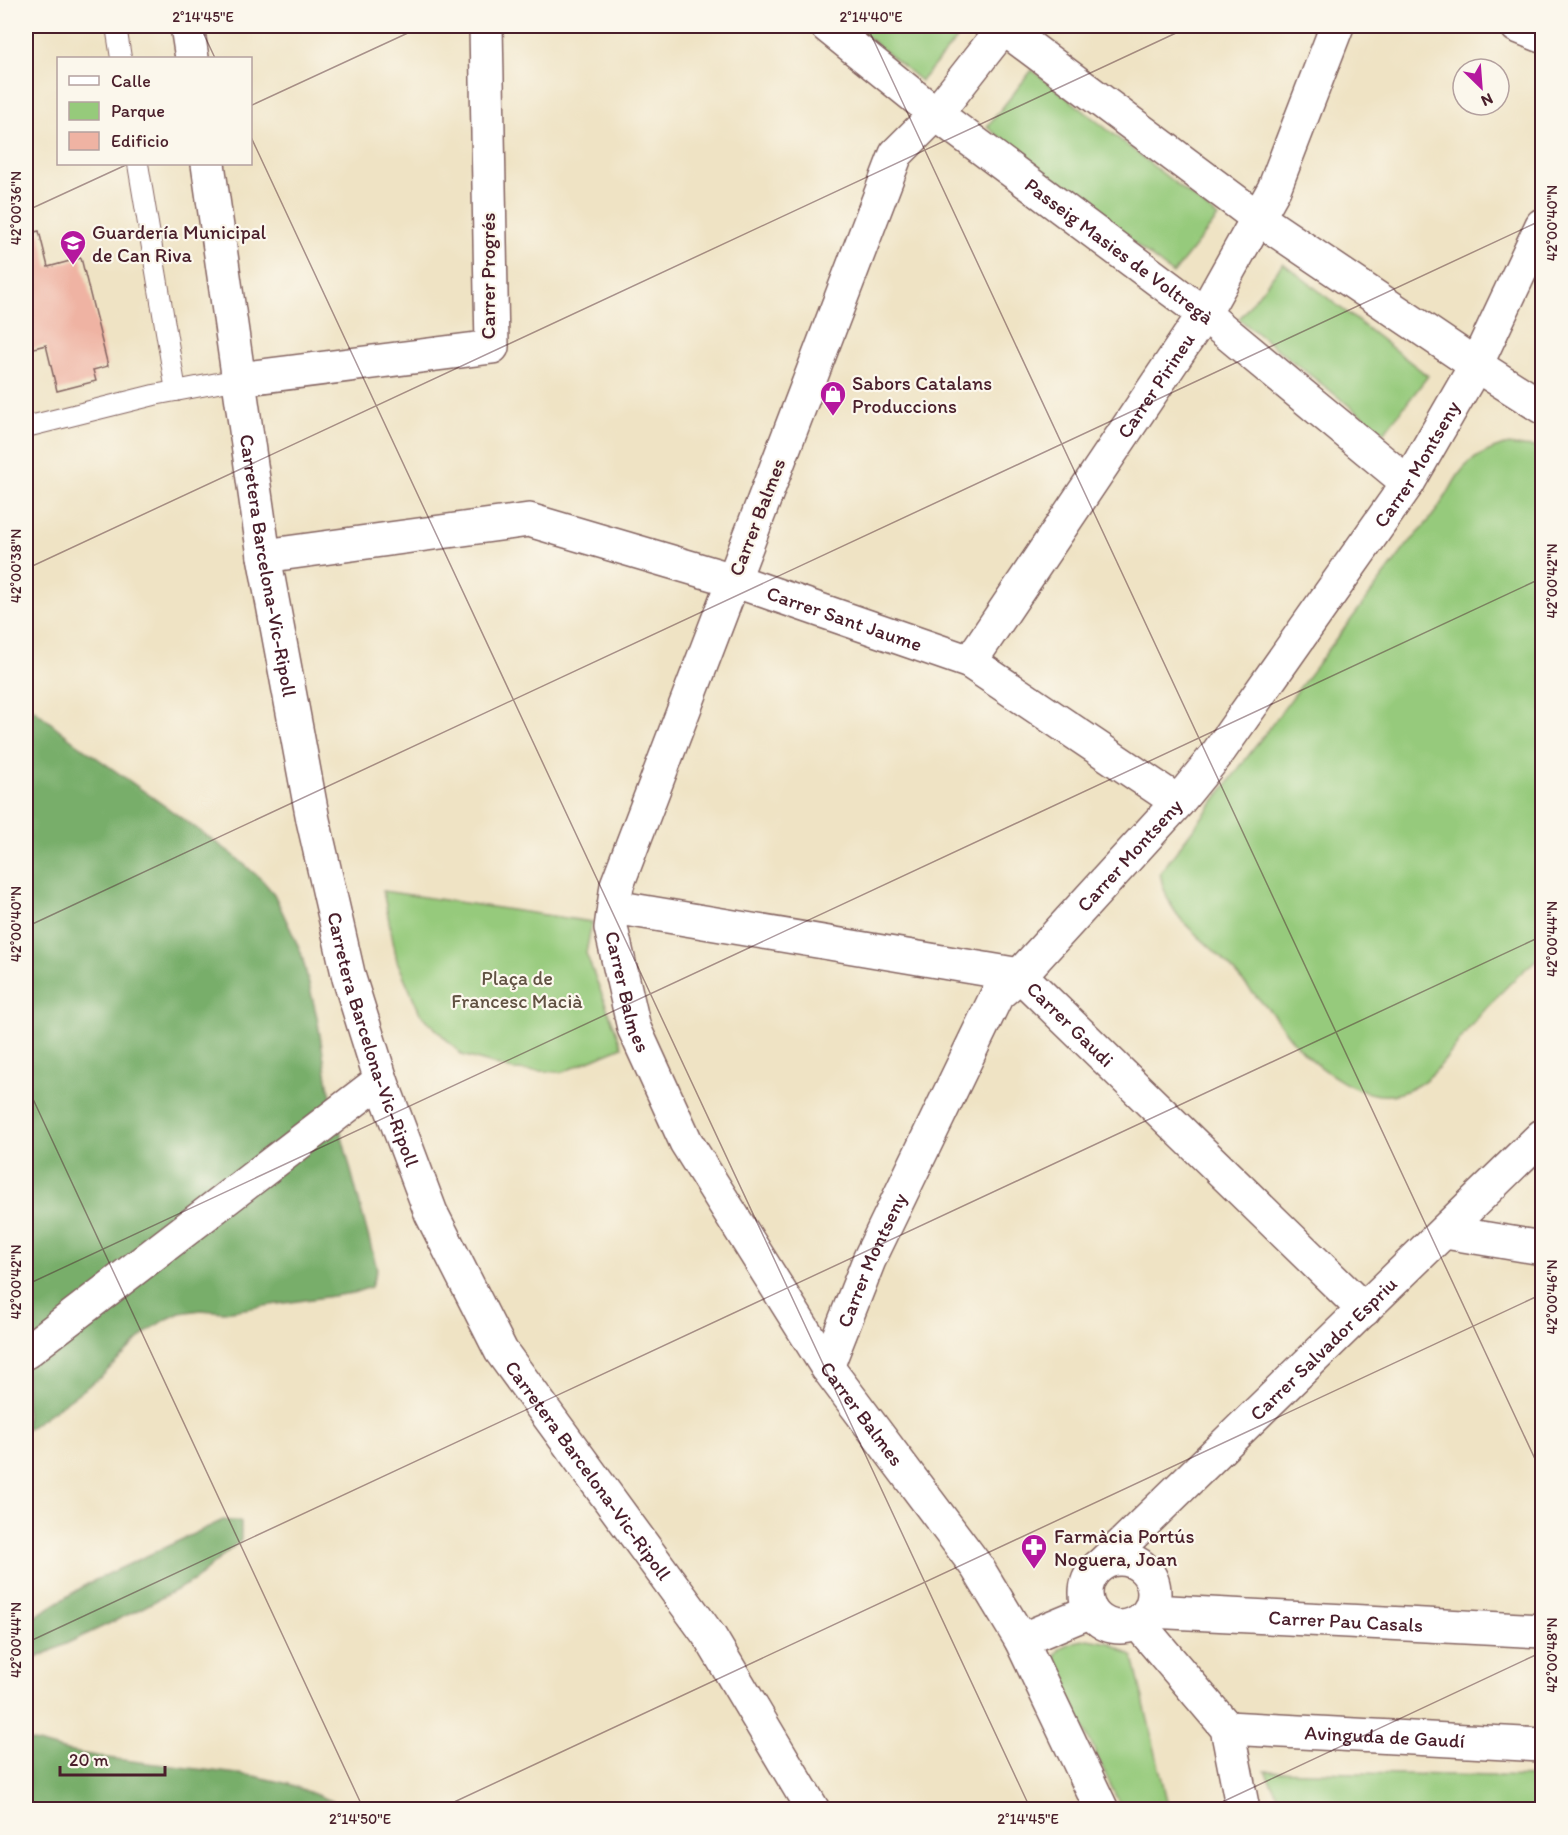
<svg xmlns="http://www.w3.org/2000/svg" width="1568" height="1835" font-family="Itim,sans-serif">
	<style>
		.green { fill: #96ca7b; stroke: #707453; stroke-width: 1.5 }
		.forest { fill: #78ae6b; stroke: #61664b; stroke-width: 1.5 }
		.building { fill: #efb3a3 }
		.lines { fill: none; stroke-linecap: round; stroke-linejoin: round }
		.lane-casing { stroke: #846461; stroke-width: 22 }
		.street-casing { stroke: #846461; stroke-width: 36 }
		.secondary-casing { stroke: #846461; stroke-width: 36 }
		.lane { stroke: #fff; stroke-width: 20 }
		.street { stroke: #fff; stroke-width: 33 }
		.secondary { stroke: #fff; stroke-width: 33 }
		.ticks { fill: none; stroke: #4a1f2b; stroke-width: 1.5; stroke-opacity: 0.45 }
		.labels { text-anchor: middle; stroke-width: 4.5; stroke-linejoin: round; paint-order: stroke }
		.poi-label { font-size: 20px; fill: #4a1f2b; stroke: #fbf7ec; text-anchor: start }
		.street-label { font-size: 20px; fill: #4a1f2b; stroke: #fbf7ec }
		.park-label { font-size: 20px; fill: #615243; stroke: #fbf7ec }
		.neatline { fill: none; stroke: #4a1f2b; stroke-width: 2 }
		.ticks-label { font-size: 15px; text-anchor: middle; fill: #4a1f2b }
	</style>
	<rect width="100%" height="100%" fill="#fbf7ec"/>
	<filter id="ink" filterUnits="userSpaceOnUse"><feTurbulence type="fractalNoise" baseFrequency=".0167" numOctaves="2"/><feDisplacementMap in="SourceGraphic" scale="12" xChannelSelector="R" yChannelSelector="G"/><feConvolveMatrix kernelMatrix="1 2 1 2 8 2 1 2 1" color-interpolation-filters="sRGB"/></filter>
	<filter id="wash" filterUnits="userSpaceOnUse"><feTurbulence type="fractalNoise" baseFrequency=".008" numOctaves="4" result="noise"/><feDisplacementMap in="SourceGraphic" scale="24" xChannelSelector="R" yChannelSelector="G"/><feGaussianBlur stdDeviation="1.35" result="paint"/><feColorMatrix in="noise" values="0 0 0 0 0 0 0 0 0 0 0 0 0 0 0 0 0 1.4 0 .05"/><feComposite in="paint" operator="in"/></filter>
	<g filter="url(#wash)">
		<rect width="100%" height="100%" fill="#efe3c4"/>
		<g class="green">
			<polygon points="854,26 962,26 965,29 921,81"/>
			<polygon points="1032,70 1218,217 1173,274 987,127"/>
			<polygon points="1283,263 1428,376 1384,433 1239,319"/>
			<path d="M1504,445L1537,447L1542,450V955C1518,974 1495,998 1474,1022C1450,1050 1438,1081 1400,1093C1365,1105 1316,1067 1294,1042C1285,1032 1278,1020 1269,1010C1255,995 1242,981 1229,966C1199,932 1169,923 1160,873L1408,544C1423,529 1435,514 1446,496C1453,484 1459,471 1470,462C1480,454 1492,449 1504,445Z"/>
			<polygon points="383,891 592,922 586,953 622,1047 563,1072 513,1070 462,1055 420,1013 397,961"/>
			<path d="M1088,1639L1110,1643L1133,1657L1169,1809H1122L1052,1661C1060,1643 1070,1643 1088,1639Z"/>
			<polygon points="1265,1771 1542,1777 1542,1809 1285,1809"/>
		</g>
		<g class="forest">
			<polygon points="26,703 76,743 231,853 262,880 274,894 301,952 317,1017 328,1084 377,1269 371,1287 353,1293 224,1312 201,1310 180,1313 163,1321 147,1332 101,1377 26,1430"/>
			<polygon points="223,1520 241,1522 241,1540 195,1580 140,1609 36,1658 26,1665 26,1622 89,1583"/>
			<polygon points="26,1740 67,1751 107,1758 254,1776 289,1784 352,1809 26,1809"/>
		</g>
		<g id="blocks">
			<polygon class="building" points="39,231 48,267 81,258 108,366 93,370 96,381 57,391 46,345 26,350 26,234"/>
		</g>
	</g>
	<g filter="url(#ink)">
		<use href="#blocks" fill-opacity="0" stroke="#846461" stroke-width="1.5"/>
		<g class="lines">
			<g class="lane-casing">
				<g id="lane">
					<polyline points="116,26 121,58"/>
					<polyline points="138,164 176,391"/>
					<polyline points="26,427 154,395 239,379"/>
				</g>
			</g>
			<g class="street-casing">
				<g id="street">
					<path id="s1" d="M827,26L936,114L1204,314L1408,483"/>
					<polyline points="1001,26 1258,218 1476,365 1542,407"/>
					<path id="s2" d="M1005,26L936,114L896,154L617,885L611,928L634,1028L686,1142L827,1367L977,1567L1021,1640L1102,1810"/>
					<polyline points="1517,26 1542,36"/>
					<polyline points="239,379 492,347 486,26"/>
					<path id="s3" d="M264,556L529,520L733,580L970,662L1178,802"/>
					<path id="s4" d="M970,662L1204,314L1274,189L1337,26"/>
					<path id="s5" d="M614,907L1020,975L1364,1310"/>
					<polyline points="1445,1232 1542,1248"/>
					<polyline points="26,1352 381,1080"/>
					<path id="s6" d="M827,1367L869,1260L997,995L1020,975L1178,802L1217,754L1408,483L1476,365L1542,225"/>
					<circle cx="1120" cy="1593" r="34"/>
					<path id="s7" d="M1104,1562L1542,1136"/>
					<path id="s8" d="M1150,1611L1542,1631"/>
					<polyline points="1138,1623 1227,1728 1243,1810"/>
					<polyline points="1021,1640 1091,1611"/>
					<path id="s9" d="M1227,1728L1542,1745"/>
				</g>
			</g>
			<g class="secondary-casing">
				<g id="secondary">
					<polyline points="187,26 192,58"/>
					<path id="s10" d="M208,164L264,556L313,820L349,978L381,1080L431,1213L501,1351L710,1637L813,1810"/>
				</g>
			</g>
			<use href="#lane" class="lane"/>
			<use href="#street" class="street"/>
			<use href="#secondary" class="secondary"/>
		</g>
	</g>
	<path class="ticks" d="M200,26L215,58M867,26L1542,1474M1535,26L1542,42M250,106L423,26M250,135L1031,1810M26,211L128,164M26,569L1191,26M26,927L1542,220M26,1084L364,1810M26,1285L1542,578M26,1643L1542,936M437,1810L1542,1294M1205,1810L1542,1652"/>
	<defs>
		<g id="school-pin" transform="scale(1.35)"><path d="M0 17L-7.5 6A9.5 9.5 0 1 1 7.5 6Z" fill="#b5179e" stroke="#fbf7ec"/><path d="M0-5L7-2L0 1L-7-2ZM-4 1L0 2.5L4 1V4Q0 6-4 4Z" fill="#fff"/></g>
		<g id="shop-pin" transform="scale(1.35)"><path d="M0 17L-7.5 6A9.5 9.5 0 1 1 7.5 6Z" fill="#b5179e" stroke="#fbf7ec"/><path d="M-5-2.5h2.3a2.7 3.5 0 0 1 5.4 0H5L5.5 6h-11ZM-1.5-2.5h3a1.5 2.3 0 0 0-3 0Z" fill="#fff"/></g>
		<g id="pharmacy-pin" transform="scale(1.35)"><path d="M0 17L-7.5 6A9.5 9.5 0 1 1 7.5 6Z" fill="#b5179e" stroke="#fbf7ec"/><path d="M-2-6h4v4h4v4h-4v4h-4v-4h-4v-4h4Z" fill="#fff"/></g>
	</defs>
	<g fill-rule="evenodd">
		<use href="#school-pin" x="73" y="243"/>
		<use href="#shop-pin" x="833" y="394"/>
		<use href="#pharmacy-pin" x="1034" y="1547"/>
	</g>
	<g class="labels">
		<g class="poi-label">
			<text x="92" y="239">Guardería Municipal<tspan x="92" dy="23">de Can Riva</tspan></text>
			<text x="852" y="390">Sabors Catalans<tspan x="852" dy="23">Produccions</tspan></text>
			<text x="1054" y="1543">Farmàcia Portús<tspan x="1054" dy="23">Noguera, Joan</tspan></text>
		</g>
		<g class="street-label">
			<text dy="7" stroke="none"><textPath href="#s1" startOffset="369">Passeig Masies de Voltregà</textPath></text>
			<text transform="translate(488 276) rotate(-90)" y="7">Carrer Progrés</text>
			<text dy="7" stroke="none"><textPath href="#s4" startOffset="333">Carrer Pirineu</textPath></text>
			<text dy="7" stroke="none"><textPath href="#s6" startOffset="1088">Carrer Montseny</textPath></text>
			<text transform="translate(757 517) rotate(-69)" y="7">Carrer Balmes</text>
			<text dy="7" stroke="none"><textPath href="#s10" startOffset="406">Carretera Barcelona-Vic-Ripoll</textPath></text>
			<text dy="7" stroke="none"><textPath href="#s3" startOffset="598">Carrer Sant Jaume</textPath></text>
			<text dy="7" stroke="none"><textPath href="#s6" startOffset="602">Carrer Montseny</textPath></text>
			<text dy="7" stroke="none"><textPath href="#s2" startOffset="1060">Carrer Balmes</textPath></text>
			<text dy="7" stroke="none"><textPath href="#s5" startOffset="482">Carrer Gaudi</textPath></text>
			<text dy="7" stroke="none"><textPath href="#s10" startOffset="892">Carretera Barcelona-Vic-Ripoll</textPath></text>
			<text dy="7" stroke="none"><textPath href="#s6" startOffset="116">Carrer Montseny</textPath></text>
			<text dy="7" stroke="none"><textPath href="#s7" startOffset="306">Carrer Salvador Espriu</textPath></text>
			<text dy="7" stroke="none"><textPath href="#s2" startOffset="1546">Carrer Balmes</textPath></text>
			<text dy="7" stroke="none"><textPath href="#s10" startOffset="1378">Carretera Barcelona-Vic-Ripoll</textPath></text>
			<text dy="7" stroke="none"><textPath href="#s8" startOffset="196">Carrer Pau Casals</textPath></text>
			<text dy="7" stroke="none"><textPath href="#s9" startOffset="158">Avinguda de Gaudí</textPath></text>
		</g>
		<g class="park-label">
			<text x="517" y="985">Plaça de<tspan x="517" dy="23">Francesc Macià</tspan></text>
		</g>
	</g>
	<rect width="1568" height="1835" fill="none" stroke="#fbf7ec" stroke-width="66"/>
	<rect x="57" y="57" width="195" height="108" fill="#fbf7ec" stroke="#b4a19f" stroke-width="1.5"/>
	<rect x="69" y="76" width="30" height="9" fill="#ffffff" stroke="#b4a19f" stroke-width="1.5"/>
	<text x="111" y="87" font-size="18" fill="#4a1f2b">Calle</text>
	<rect x="69" y="102" width="30" height="18" fill="#96ca7b" stroke="#b4a19f" stroke-width="1.5"/>
	<text x="111" y="117" font-size="18" fill="#4a1f2b">Parque</text>
	<rect x="69" y="132" width="30" height="18" fill="#efb3a3" stroke="#b4a19f" stroke-width="1.5"/>
	<text x="111" y="147" font-size="18" fill="#4a1f2b">Edificio</text>
	<g transform="translate(1481 87) rotate(155)"><circle r="28" fill="#fbf7ec" stroke="#b4a19f" stroke-width="1.5"/>
	<path d="M0-4.5L10 22L0 15L-10 22Z" fill="#b5179e"/>
	<text y="-9" font-size="16" font-weight="bold" text-anchor="middle" fill="#4a1f2b">N</text>
	</g>
	<path d="M60 1766v9h105v-9" fill="none" stroke="#4a1f2b" stroke-width="3"/>
	<text x="69" y="1766" font-size="18" fill="#4a1f2b" stroke="#fbf7ec" stroke-width="4.5" paint-order="stroke">20 m</text>
	<rect x="33" y="33" width="1502" height="1769" class="neatline"/>
	<g class="ticks-label">
		<text x="203" y="22">2°14'45"E</text>
		<text x="871" y="22">2°14'40"E</text>
		<text transform="translate(16 208) rotate(-90)" y="5">42°00'36"N</text>
		<text transform="translate(1552 223) rotate(-90)" y="5">42°00'40"N</text>
		<text transform="translate(16 566) rotate(-90)" y="5">42°00'38"N</text>
		<text transform="translate(1552 581) rotate(-90)" y="5">42°00'42"N</text>
		<text transform="translate(16 924) rotate(-90)" y="5">42°00'40"N</text>
		<text transform="translate(1552 939) rotate(-90)" y="5">42°00'44"N</text>
		<text transform="translate(16 1282) rotate(-90)" y="5">42°00'42"N</text>
		<text transform="translate(1552 1297) rotate(-90)" y="5">42°00'46"N</text>
		<text transform="translate(16 1640) rotate(-90)" y="5">42°00'44"N</text>
		<text transform="translate(1552 1655) rotate(-90)" y="5">42°00'48"N</text>
		<text x="360" y="1824">2°14'50"E</text>
		<text x="1028" y="1824">2°14'45"E</text>
	</g>
</svg>
